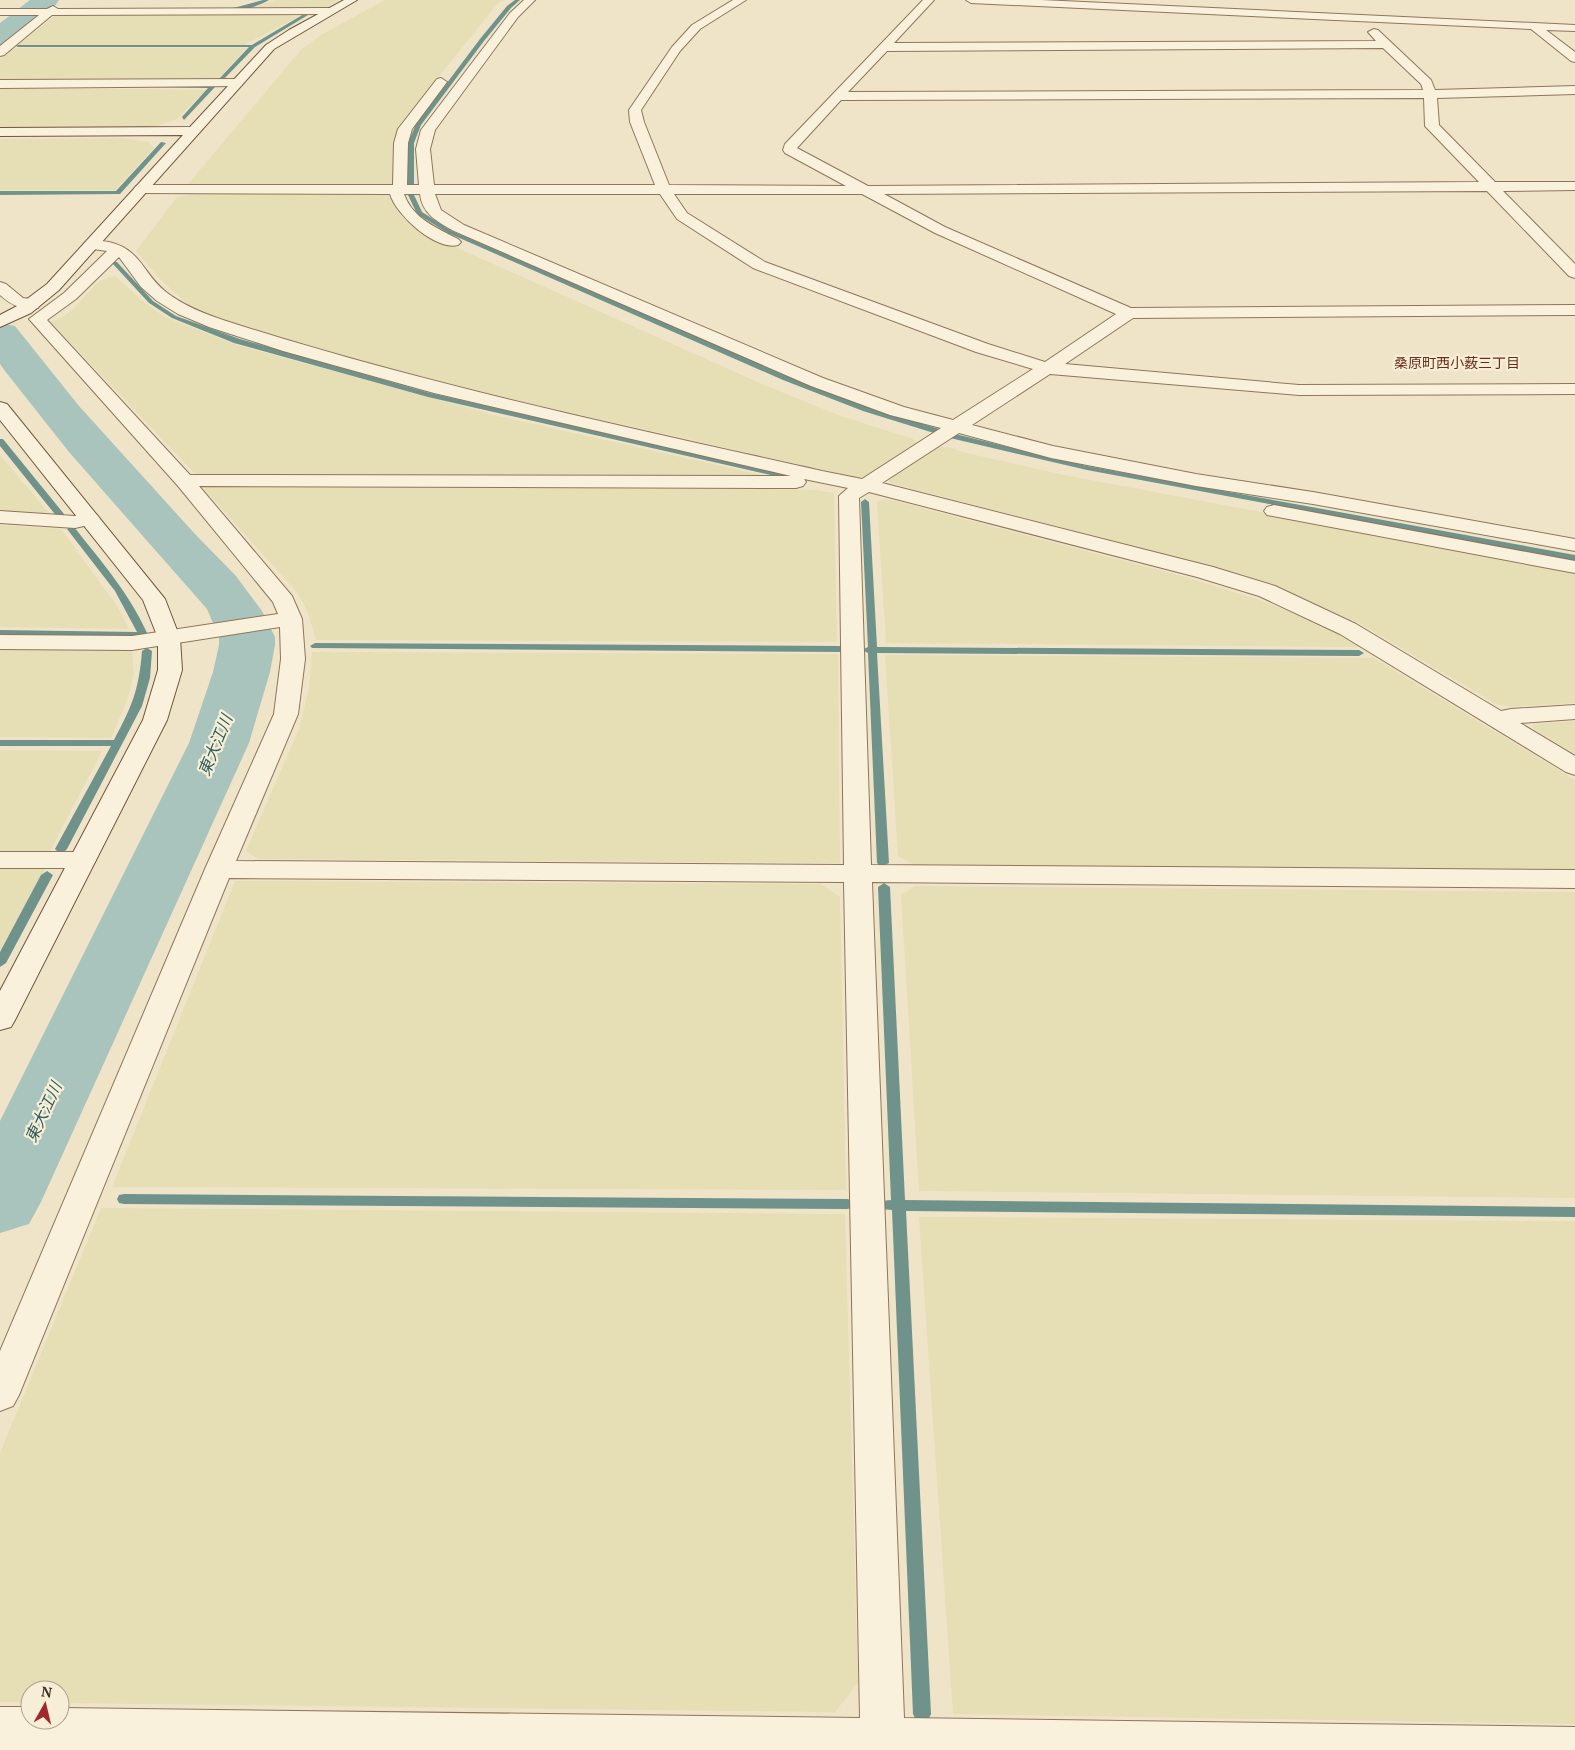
<svg xmlns="http://www.w3.org/2000/svg" width="1575" height="1750" font-family="'PT Serif','Noto Sans JP',serif">
	<style>
		.farmland { fill: #e6deb5 }
		.lines { fill: none; stroke-linecap: round; stroke-linejoin: round }
		.stream { fill: #6f938a; fill-rule: evenodd }
		.river { fill: #a9c4bc; fill-rule: evenodd }
		.street-casing { stroke: #8d765c; stroke-width: 2 }
		.secondary-casing { stroke: #6f573f; stroke-width: 2 }
		.street { fill: #faf1dc; fill-rule: evenodd }
		.secondary { fill: #faf1dc; fill-rule: evenodd }
		.labels { text-anchor: middle; stroke-width: 4.5; stroke-linejoin: round; paint-order: stroke }
		.far-neighbourhood-label { font-size: 14px; fill: #6b2e1e; stroke: #f7eed8 }
		.water-label { font-size: 16px; font-style: italic; fill: #2f5d5a; stroke: #f7eed8 }
	</style>
	<rect width="100%" height="100%" fill="#f0e4c8"/>
	<g class="farmland">
		<polygon points="275,0 340,0 322,9 248,10"/>
		<polygon points="385,0 504,0 498,3 403,121 395,142 393,186 195,187 188,184 301,50 321,35"/>
		<polygon points="61,14 281,14 298,17 244,45 18,45 53,17"/>
		<polygon points="14,48 246,48 216,81 0,82 0,59"/>
		<polygon points="0,89 131,89 206,90 177,119 153,127 0,128"/>
		<polygon points="122,138 149,142 154,148 115,190 0,190 0,139"/>
		<polygon points="195,194 387,194 390,197 402,217 424,233 762,384 838,415 913,439 919,444 868,477 855,477 458,387 274,339 221,321 188,305 160,279 136,251 177,197"/>
		<polygon points="115,276 144,302 165,317 234,344 494,415 775,478 204,476 194,473 51,322 66,315 74,308 99,281"/>
		<polygon points="937,447 948,447 966,453 1069,476 1575,571 1575,703 1511,707 1496,704 1359,623 1273,585 1214,567 891,483 887,478"/>
		<polygon points="0,455 48,512 44,516 0,513"/>
		<polygon points="214,485 816,490 834,493 837,642 316,640 307,610 296,591 204,489"/>
		<polygon points="887,499 1182,576 1254,598 1314,621 1362,647 886,643 877,501"/>
		<polygon points="0,525 61,529 117,606 129,629 0,627"/>
		<polygon points="0,648 132,650 134,674 126,703 111,738 0,737"/>
		<polygon points="312,652 838,654 840,863 258,859 246,851 299,729 309,688"/>
		<polygon points="885,655 1374,658 1575,780 1575,872 914,865 898,856"/>
		<polygon points="1575,721 1575,754 1533,728 1533,724"/>
		<polygon points="0,750 102,751 49,853 0,853"/>
		<polygon points="0,867 46,868 0,951"/>
		<polygon points="235,881 821,884 840,897 846,1190 112,1187"/>
		<polygon points="915,886 1575,892 1575,1198 919,1191 901,895"/>
		<polygon points="101,1208 845,1214 858,1683 835,1712 60,1703 60,1690 30,1690 30,1702 0,1702 0,1453"/>
		<polygon points="919,1217 1575,1221 1575,1724 953,1714"/>
	</g>
	<g class="lines">
		<g class="stream">
			<path d="M263,0H269C258,6 237,14 226,10Z"/>
			<polygon points="515,0 520,0 511,8 484,41 421,125 414,143 414,195 422,212 452,231 789,376 869,407 955,434 1087,466 1575,555 1575,561 1087,470 950,438 863,411 783,380 448,233 417,214 408,195 408,143 416,124 480,39 507,6"/>
			<polygon points="304,14 308,15 255,47 221,82 219,79 249,47 18,47 16,46 18,45 252,45"/>
			<polygon points="152,84 212,85 215,87 184,120 182,117 208,88 150,87"/>
			<polygon points="161,142 166,143 120,194 0,195 0,191 116,191"/>
			<polygon points="113,262 117,262 153,301 176,316 240,339 430,393 797,477 801,479 797,481 428,397 234,343 172,318 149,303 113,264"/>
			<polygon points="0,439 3,439 64,514 64,518 58,518 0,446"/>
			<polygon points="865,499 869,502 877,647 1359,650 1364,653 1359,656 877,653 889,863 883,866 879,865 877,863 868,653 862,650 868,647 861,502"/>
			<path d="M71,526L74,527C101,561 129,593 147,633L145,635L134,638L0,636V630L137,632L115,591L67,529Z"/>
			<polygon points="315,643 841,646 846,649 841,652 312,648 310,646"/>
			<path d="M147,648L152,651L150,678L142,706L67,849L65,851H57L55,849L111,746H0V740H114C132,706 139,690 142,651Z"/>
			<polygon points="47,871 53,875 6,963 0,967 0,952 41,875"/>
			<polygon points="884,883 890,887 905,1200 1575,1207 1575,1217 906,1211 931,1714 928,1720 922,1723 916,1720 913,1714 892,1210 881,1209 879,1205 881,1201 891,1200 878,887"/>
			<polygon points="124,1194 847,1199 852,1200 854,1204 852,1208 847,1209 124,1204 119,1203 117,1199 119,1195"/>
		</g>
		<g class="river">
			<polygon points="30,0 59,0 55,6 10,43 0,45 0,23"/>
			<polygon points="0,323 15,326 79,406 194,533 236,576 262,611 275,637 275,645 270,672 249,743 41,1202 29,1224 0,1233 0,1121 189,743 213,672 219,645 219,637 207,609 69,452 5,371 0,364"/>
		</g>
		<g class="street-casing">
			<g id="street">
				<path d="M524,0H535L518,17L435,130L430,149L434,185H655L630,122L629,110L672,47L692,25L733,0H746L700,29L680,51L641,110L644,122L669,185L846,186L785,153L783,150L785,144L923,0H934L894,43L1376,41L1368,32L1374,29L1378,30L1431,80L1435,90L1575,86V94L1437,98L1439,125L1495,182H1575V190L1503,191L1575,264V278L1569,276L1487,191L884,194L945,227L1131,308L1575,305V315L1133,318L1065,364L1299,385L1575,384V394L1299,395L1050,374L972,425L1053,446L1196,474L1313,492L1575,539V551L1313,504L1196,486L1051,458L959,433L882,483L1213,567L1275,586L1356,624L1501,711L1511,709L1575,705V719L1520,723L1575,756V775L1566,772L1340,634L1259,596L1197,577L869,492L859,498L871,865L1575,870V888L872,882L904,1718L1575,1727V1750H0V1707H30V1720H60V1708L860,1718L844,882L229,878L19,1395L13,1406L0,1411V1351L205,869L274,714L281,659L280,627L132,650L0,649V635L132,636L278,614L273,602L178,486L29,319L64,293L107,251L86,248L83,245L86,242C93,240 101,241 109,242C142,250 142,273 166,292C184,306 205,314 226,321C422,384 622,426 822,471L862,479L941,428L890,415L811,386L454,231C438,222 422,214 420,194H404C412,218 437,228 458,239L461,242L458,245C436,251 396,215 390,194L141,193L136,192L134,189L136,186L141,185H393L394,143L398,129L437,79L441,78L447,82L412,129L408,143L407,185H419L416,149L421,130L510,13ZM1383,48L1421,84L1423,90L848,92L887,51ZM1424,98L1425,126L1479,182L868,186L797,148L841,100ZM435,194H660L677,219L753,268L976,352L1033,369L953,420L904,407L823,378L464,225L441,210ZM674,194H862L935,233L1116,314L1045,362L988,344L765,262L687,213ZM119,257L141,287L157,301L178,314L209,327L283,351L434,393L791,476L190,475L47,320L76,299ZM804,479L848,488L839,496L844,865L236,861L298,714L305,659L302,619L292,596L199,486L796,488L803,486L806,482Z"/>
				<polygon points="966,0 1041,0 1575,25 1575,31 1546,30 1575,52 1575,62 1571,61 1531,29 971,3"/>
				<polygon points="53,6 58,9 330,8 336,11 330,14 52,15 4,55 0,56 0,46 39,15 0,15 0,9 47,9"/>
				<polygon points="237,79 243,83 241,86 0,88 0,80"/>
				<path d="M0,282L6,284L23,298L38,300L40,304L38,308C23,311 11,305 0,295Z"/>
				<polygon points="1274,505 1575,561 1575,573 1267,515 1264,511 1267,507"/>
				<polygon points="0,511 75,516 90,513 97,515 100,519 97,523 75,528 0,523"/>
				<polygon points="0,852 82,852 92,854 96,860 92,866 82,868 0,868"/>
			</g>
		</g>
		<g class="secondary-casing">
			<g id="secondary">
				<polygon points="344,0 357,0 274,49 59,290 31,313 0,327 0,315 19,305 47,284 183,135 0,136 0,128 190,127 266,45 289,30"/>
				<polygon points="0,402 7,404 165,599 180,638 182,670 167,720 15,1020 11,1027 0,1030 0,991 143,720 158,670 158,638 143,600 0,420"/>
			</g>
		</g>
		<use href="#street" class="street"/>
		<use href="#secondary" class="secondary"/>
	</g>
	<g class="labels">
		<g class="far-neighbourhood-label">
			<text x="1457" y="368">桑原町西小薮三丁目</text>
		</g>
		<g class="water-label">
			<text transform="translate(215 745) rotate(-68)" y="6">東大江川</text>
			<text transform="translate(43 1112) rotate(-65)" y="6">東大江川</text>
		</g>
	</g>
	<g transform="translate(45 1705) rotate(8)"><circle r="24" fill="#f7eed8" stroke="#ada18e"/>
	<path d="M0-4L9 19L0 12L-9 19Z" fill="#9e2a2b"/>
	<text y="-8" font-size="14" font-weight="bold" text-anchor="middle" fill="#3d2e20">N</text>
	</g>
</svg>
